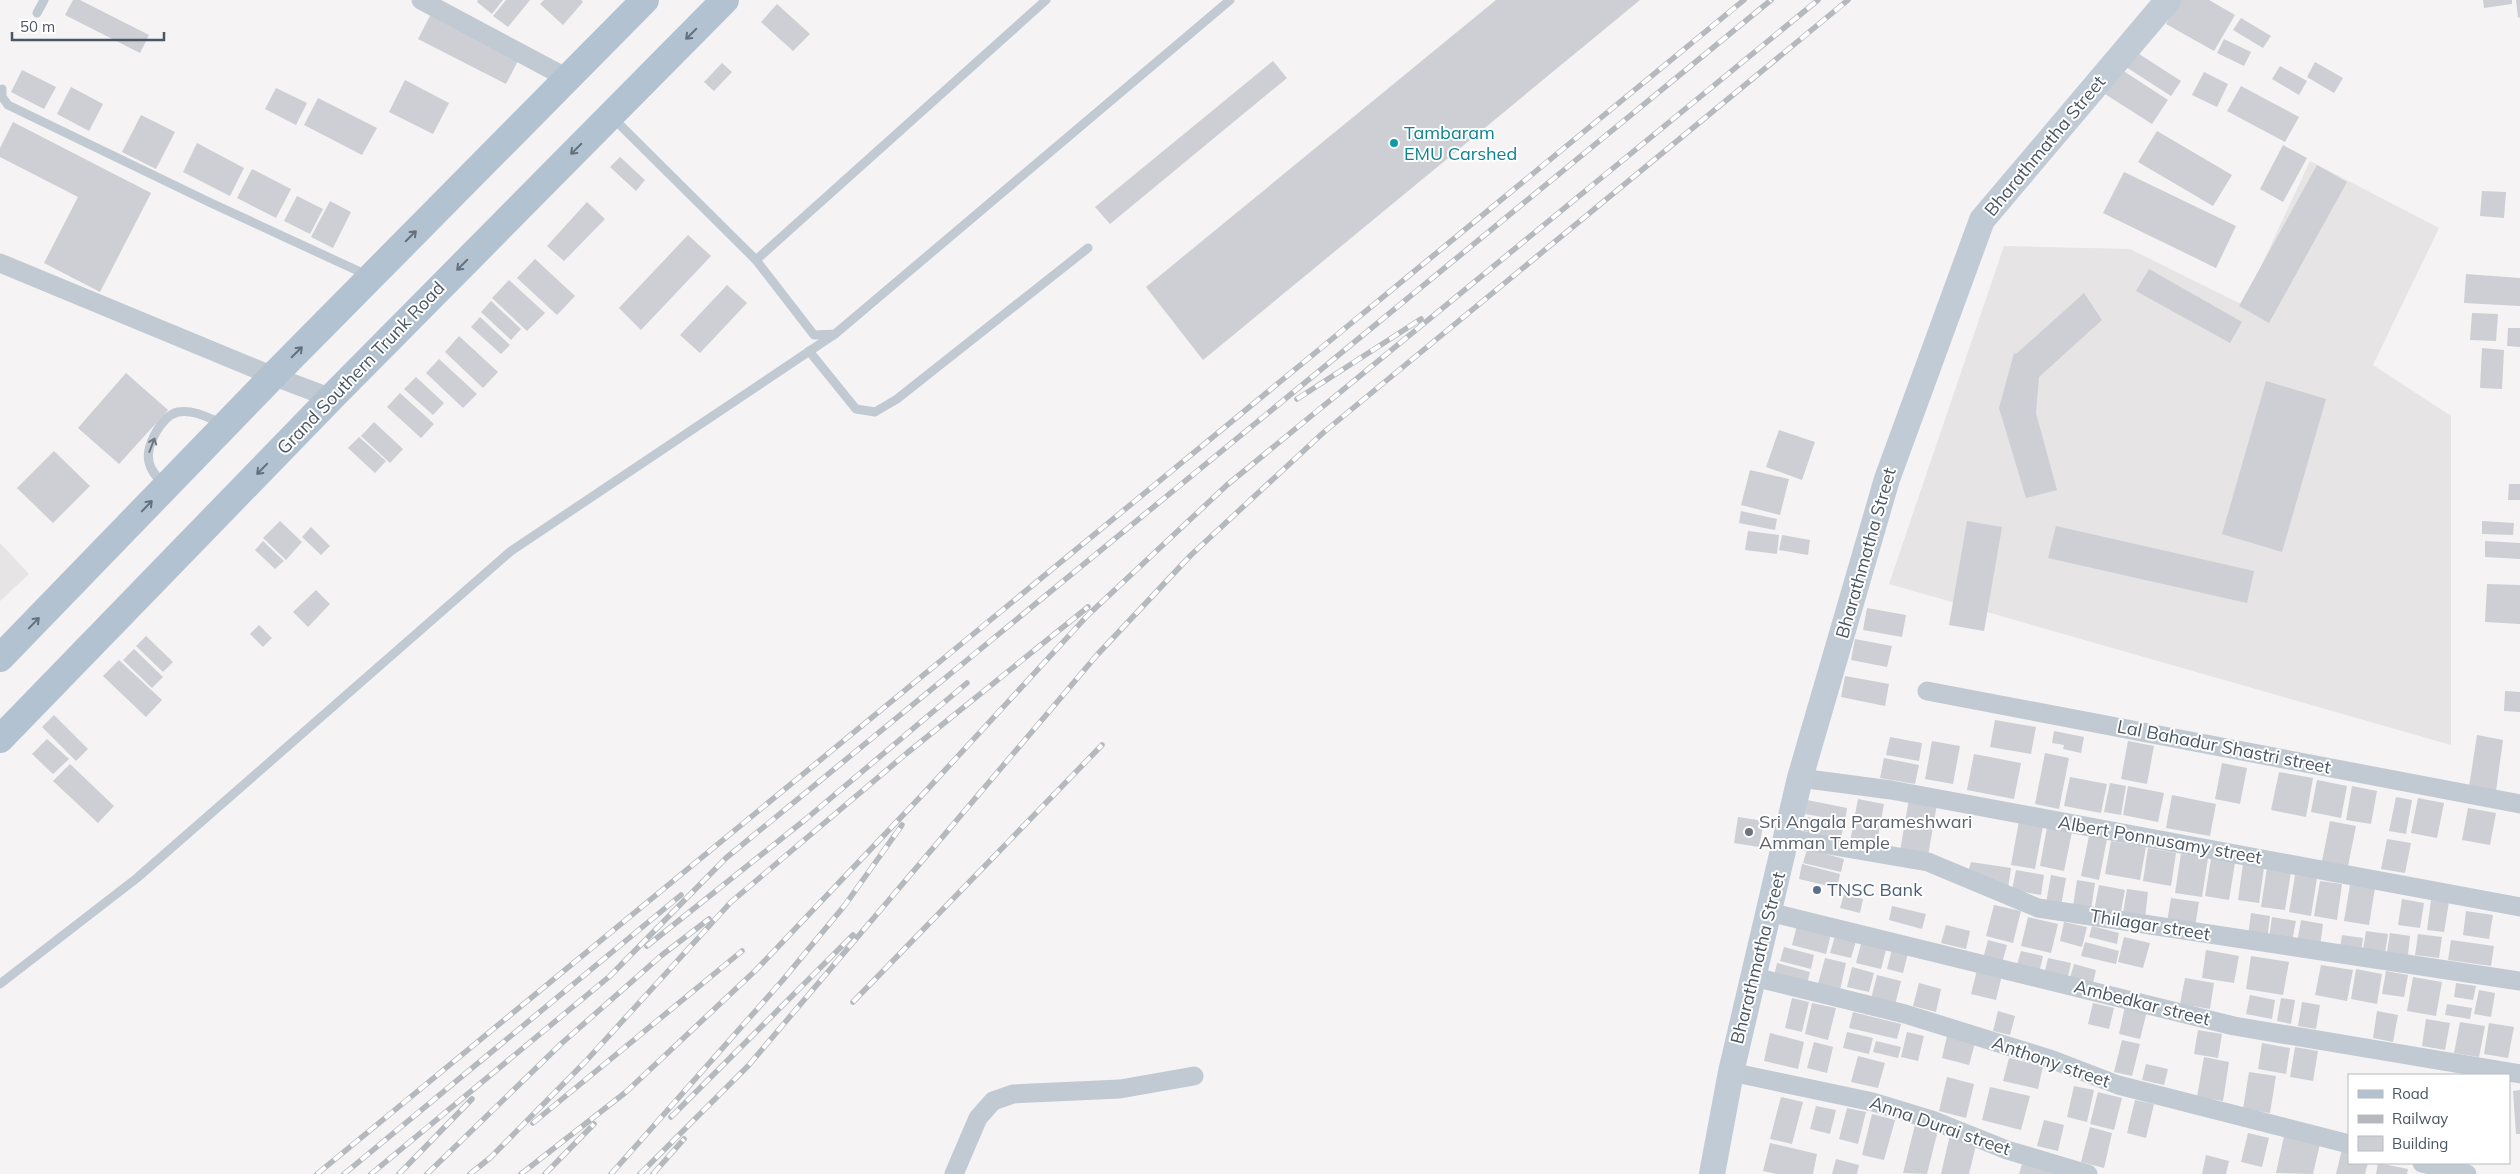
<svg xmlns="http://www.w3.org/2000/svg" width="2520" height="1174" font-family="Mulish,sans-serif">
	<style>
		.education { fill: #e6e4e5 }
		.building { fill: #cdcfd5 }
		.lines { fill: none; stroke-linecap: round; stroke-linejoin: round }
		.lane { stroke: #c1cad2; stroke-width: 9 }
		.street { stroke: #c1cad2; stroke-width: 19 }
		.secondary { stroke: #c1cbd6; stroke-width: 26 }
		.primary { stroke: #b3c2d1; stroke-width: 28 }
		.rail-casing { stroke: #b5b8bd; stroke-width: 5.5 }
		.rail { stroke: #fff; stroke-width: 4; stroke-dasharray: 11; stroke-linecap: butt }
		.oneway { stroke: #64717d }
		.oneway2 { stroke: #6e7983 }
		.culture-dot { fill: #0f9aa8; stroke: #fff; stroke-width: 2 }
		.worship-dot { fill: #6b7280; stroke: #fff; stroke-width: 2 }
		.service-dot { fill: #5c6f8a; stroke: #fff; stroke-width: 2 }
		.labels { text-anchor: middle; stroke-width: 4; stroke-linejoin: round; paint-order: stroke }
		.culture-label { font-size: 18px; fill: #0d838f; stroke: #fff; text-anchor: start }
		.street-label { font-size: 18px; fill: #4a5661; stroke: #fff }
		.worship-label { font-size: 18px; fill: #5b616d; stroke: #fff; text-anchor: start }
		.service-label { font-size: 18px; fill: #4e5e75; stroke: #fff; text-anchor: start }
	</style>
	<rect width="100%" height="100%" fill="#f5f3f3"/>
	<g class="education">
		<polygon points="2310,161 2439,228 2373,365 2451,416 2451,745 1889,584 2004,246 2130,249 2243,305"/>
		<polygon points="0,543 29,574 0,601"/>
	</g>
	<g class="building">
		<polygon points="73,0 80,0 149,35 140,53 65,15"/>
		<polygon points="478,0 503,0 492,14 477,2"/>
		<polygon points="506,0 530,0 508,27 493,16"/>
		<polygon points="544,0 581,0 583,2 563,25 540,4"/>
		<polygon points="1496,0 1640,0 1203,360 1146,287"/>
		<polygon points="2180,0 2209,0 2235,15 2214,51 2166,24"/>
		<polygon points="2483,0 2512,0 2512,4 2484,8"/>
		<polygon points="2516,0 2520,0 2520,17 2518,18"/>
		<polygon points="777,4 810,34 793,51 761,22"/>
		<polygon points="433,10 521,55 506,84 418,39"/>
		<polygon points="2241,18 2271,36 2263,48 2233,30"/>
		<polygon points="2224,39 2251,52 2244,66 2217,53"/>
		<polygon points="2136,52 2181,81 2171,96 2126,67"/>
		<polygon points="1273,61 1287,78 1110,224 1095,207"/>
		<polygon points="2315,62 2343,78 2334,93 2307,77"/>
		<polygon points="722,63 732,72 714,91 704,82"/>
		<polygon points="2280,66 2307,81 2299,95 2272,79"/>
		<polygon points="22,70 56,87 44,109 11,92"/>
		<polygon points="2122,70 2168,100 2152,124 2105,94"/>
		<polygon points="2204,72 2228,84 2217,107 2192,95"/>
		<polygon points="405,80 449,103 433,134 389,112"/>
		<polygon points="2241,86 2299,117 2285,142 2227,111"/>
		<polygon points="71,87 103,104 89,131 57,114"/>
		<polygon points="276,88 307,103 296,125 265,109"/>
		<polygon points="318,98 377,128 362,155 304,125"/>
		<polygon points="141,115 175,132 156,169 122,152"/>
		<polygon points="13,122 151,193 100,292 44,263 78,197 0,157 0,148"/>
		<polygon points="2157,131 2232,175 2213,206 2138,162"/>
		<polygon points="197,143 244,168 230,196 183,172"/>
		<polygon points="2283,145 2307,158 2283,202 2260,189"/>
		<polygon points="620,157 645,180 636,191 610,167"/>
		<polygon points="2317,165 2347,182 2269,323 2239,306"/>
		<polygon points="252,169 291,189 276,218 237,198"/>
		<polygon points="2124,172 2236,226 2216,268 2103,213"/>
		<polygon points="2482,191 2506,192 2504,218 2480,216"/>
		<polygon points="297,196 323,209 310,234 284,221"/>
		<polygon points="330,201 351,212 333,248 311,237"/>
		<polygon points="587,202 605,219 564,261 547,246"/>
		<polygon points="688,235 711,256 641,330 619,308"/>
		<polygon points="535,259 575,296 557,315 517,278"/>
		<polygon points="2149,269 2242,322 2230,343 2136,291"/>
		<polygon points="2466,274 2520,278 2520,306 2464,303"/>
		<polygon points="509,280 545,313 527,331 492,298"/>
		<polygon points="727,285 747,303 700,353 680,335"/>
		<polygon points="2084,293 2102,320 2039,377 2036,413 2057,490 2026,498 1999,408 2014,353 2016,354"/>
		<polygon points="491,301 521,329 511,340 481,312"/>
		<polygon points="2472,313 2498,314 2496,341 2470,340"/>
		<polygon points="480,317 510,345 501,354 471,327"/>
		<polygon points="2508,328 2520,328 2520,347 2507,346"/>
		<polygon points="459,336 498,372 483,388 445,352"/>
		<polygon points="2482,348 2504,350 2502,389 2480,388"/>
		<polygon points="439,359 477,394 463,408 426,373"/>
		<polygon points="126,373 168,410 119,464 78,428"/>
		<polygon points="416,377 444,403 433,415 404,389"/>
		<polygon points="2266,381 2326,399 2282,552 2222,534"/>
		<polygon points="400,393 434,424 421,438 387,407"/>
		<polygon points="374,422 403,449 390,463 361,436"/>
		<polygon points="1779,430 1815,442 1802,480 1766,467"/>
		<polygon points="359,437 386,461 375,473 348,448"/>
		<polygon points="54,451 90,486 53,523 17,488"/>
		<polygon points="1750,470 1789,479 1780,515 1741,505"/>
		<polygon points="2509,484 2520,484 2520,500 2508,500"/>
		<polygon points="1741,511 1777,519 1775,530 1739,523"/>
		<polygon points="280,521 302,542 286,560 263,538"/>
		<polygon points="1967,521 2002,527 1984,631 1949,625"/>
		<polygon points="2482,521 2514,523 2513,535 2482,534"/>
		<polygon points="2056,526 2254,571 2247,603 2048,558"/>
		<polygon points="311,527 330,546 321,555 302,537"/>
		<polygon points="1748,531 1779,535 1777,554 1745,550"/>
		<polygon points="1782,535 1810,540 1808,555 1779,550"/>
		<polygon points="263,541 284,561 275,569 255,550"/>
		<polygon points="2485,541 2520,543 2520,559 2485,557"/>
		<polygon points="2487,584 2520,585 2520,624 2485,622"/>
		<polygon points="316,590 330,604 308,627 293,612"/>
		<polygon points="1867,608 1906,615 1902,637 1863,630"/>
		<polygon points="259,625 272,638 263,647 250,634"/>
		<polygon points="146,636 173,662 163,672 136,646"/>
		<polygon points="1855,639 1892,646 1887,667 1851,660"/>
		<polygon points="134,649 163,677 152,688 123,660"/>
		<polygon points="119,660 162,700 146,717 103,676"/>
		<polygon points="1845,676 1889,684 1885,706 1841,697"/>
		<polygon points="2505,691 2520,692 2520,712 2504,711"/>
		<polygon points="54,715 88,749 76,761 42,727"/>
		<polygon points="1995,720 2036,727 2031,754 1990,747"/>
		<polygon points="2054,731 2084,737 2081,753 2063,749 2064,745 2052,743"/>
		<polygon points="2477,735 2503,740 2496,791 2469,787"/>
		<polygon points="1890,737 1922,743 1919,761 1886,755"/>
		<polygon points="47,739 69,759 53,774 32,754"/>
		<polygon points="1932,741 1960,746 1953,784 1925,779"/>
		<polygon points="2128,741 2154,746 2147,784 2121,779"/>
		<polygon points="2045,753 2069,758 2059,809 2035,804"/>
		<polygon points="1974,754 2021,763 2014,799 1967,790"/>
		<polygon points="1884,758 1919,765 1915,784 1880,778"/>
		<polygon points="2222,763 2247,768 2240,804 2215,799"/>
		<polygon points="70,764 114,806 98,823 53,781"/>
		<polygon points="2279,772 2313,778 2306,817 2271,810"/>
		<polygon points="2070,777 2107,784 2101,813 2064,806"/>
		<polygon points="2317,780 2347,786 2341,818 2311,812"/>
		<polygon points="2110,783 2126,786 2121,815 2104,812"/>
		<polygon points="2128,786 2164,793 2158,822 2123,815"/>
		<polygon points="2352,786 2377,791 2371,824 2346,820"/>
		<polygon points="2172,795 2216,804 2210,836 2166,828"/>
		<polygon points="2396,797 2412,800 2406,834 2389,831"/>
		<polygon points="2418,798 2444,803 2437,838 2411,833"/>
		<polygon points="1858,799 1884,804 1876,847 1850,842"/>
		<polygon points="1909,799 1937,804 1928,856 1900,851"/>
		<polygon points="1807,800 1847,808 1845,821 1805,814"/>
		<polygon points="2468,808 2496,813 2490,845 2462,840"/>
		<polygon points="1738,817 1764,821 1759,847 1734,843"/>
		<polygon points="1807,817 1844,823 1841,838 1804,831"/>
		<polygon points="2019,821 2043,826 2035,869 2011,865"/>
		<polygon points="2330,821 2356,826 2348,866 2322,861"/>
		<polygon points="2047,827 2072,832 2064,871 2040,866"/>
		<polygon points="2089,836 2107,839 2099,880 2081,876"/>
		<polygon points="2387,839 2411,843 2405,873 2381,869"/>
		<polygon points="2111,841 2146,847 2140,880 2105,874"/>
		<polygon points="2148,848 2176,853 2171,886 2143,881"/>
		<polygon points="1807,849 1844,859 1841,872 1803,863"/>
		<polygon points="2181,854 2208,858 2202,897 2175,893"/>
		<polygon points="2211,859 2235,863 2229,900 2205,896"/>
		<polygon points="1971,862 2011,868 2008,888 1968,872"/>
		<polygon points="1802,864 1840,874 1837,888 1799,879"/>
		<polygon points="2243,864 2264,868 2259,903 2238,900"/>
		<polygon points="2267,868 2291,872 2285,910 2261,907"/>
		<polygon points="2016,870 2044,875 2041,895 2012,890"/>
		<polygon points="2051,875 2066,878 2061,906 2046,903"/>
		<polygon points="2295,875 2317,878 2311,916 2289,912"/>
		<polygon points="2077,880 2095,883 2091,910 2073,906"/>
		<polygon points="2320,881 2342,884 2337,920 2314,916"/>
		<polygon points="2099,885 2125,890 2120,916 2094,911"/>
		<polygon points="2350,885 2375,888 2369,925 2344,921"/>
		<polygon points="2127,889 2148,892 2145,918 2123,914"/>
		<polygon points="1844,894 1863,899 1860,913 1840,908"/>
		<polygon points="2171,898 2199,902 2195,927 2167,922"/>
		<polygon points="2402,899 2424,903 2420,928 2398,925"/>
		<polygon points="2431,900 2449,902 2444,932 2427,930"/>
		<polygon points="1994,905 2021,911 2013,943 1986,936"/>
		<polygon points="1892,906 1926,914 1922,929 1889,920"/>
		<polygon points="2466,911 2493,915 2489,939 2463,935"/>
		<polygon points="2251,913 2270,916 2267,940 2248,937"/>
		<polygon points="2028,917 2058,924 2051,953 2021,946"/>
		<polygon points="2272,917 2296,921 2292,941 2269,938"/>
		<polygon points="2301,920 2323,924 2320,946 2297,943"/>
		<polygon points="2064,922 2087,927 2082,947 2060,941"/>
		<polygon points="1797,925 1831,934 1826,954 1792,945"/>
		<polygon points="1946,925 1970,931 1966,949 1941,943"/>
		<polygon points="2092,926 2119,933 2117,944 2089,937"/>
		<polygon points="2366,931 2388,934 2385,953 2363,950"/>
		<polygon points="2390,933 2410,936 2408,955 2387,952"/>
		<polygon points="2418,934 2442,937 2439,958 2415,955"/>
		<polygon points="2342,935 2363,938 2361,952 2340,948"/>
		<polygon points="1835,936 1856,941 1851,958 1830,953"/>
		<polygon points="2124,937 2150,943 2143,968 2118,962"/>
		<polygon points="1862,940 1887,946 1881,969 1856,963"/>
		<polygon points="1988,940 2007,945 2002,963 1983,959"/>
		<polygon points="2451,940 2494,946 2491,966 2448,960"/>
		<polygon points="2085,942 2119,951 2116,964 2081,956"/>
		<polygon points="1784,947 1814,955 1811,969 1780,961"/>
		<polygon points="1892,949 1908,953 1903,973 1887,969"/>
		<polygon points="2206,950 2239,956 2234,983 2202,978"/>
		<polygon points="2021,951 2043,956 2039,973 2016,968"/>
		<polygon points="2251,956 2289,962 2283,995 2246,989"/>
		<polygon points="1825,958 1846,963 1840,990 1818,984"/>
		<polygon points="2048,958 2071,963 2067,981 2044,975"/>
		<polygon points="1777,963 1810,972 1807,984 1774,976"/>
		<polygon points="2074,964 2096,970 2092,987 2069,981"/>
		<polygon points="2321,965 2353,970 2347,1001 2315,995"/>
		<polygon points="1852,967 1874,973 1869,992 1847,987"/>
		<polygon points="2356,969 2382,974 2377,1004 2351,999"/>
		<polygon points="1977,970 2002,975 1996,1000 1971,994"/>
		<polygon points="2386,971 2408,975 2404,997 2382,994"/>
		<polygon points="1877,975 1901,981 1895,1005 1871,999"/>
		<polygon points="2413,977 2442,982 2436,1016 2407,1011"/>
		<polygon points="2185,978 2214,983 2210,1009 2180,1004"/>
		<polygon points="1919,983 1941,989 1936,1012 1913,1006"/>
		<polygon points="2456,983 2476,986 2473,1000 2454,997"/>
		<polygon points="2479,990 2495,993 2491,1017 2474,1014"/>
		<polygon points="2250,995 2275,1000 2272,1019 2246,1014"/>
		<polygon points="1792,998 1809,1002 1802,1032 1785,1028"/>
		<polygon points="2281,998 2295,1000 2291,1024 2277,1021"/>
		<polygon points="2302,1002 2320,1005 2316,1029 2298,1026"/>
		<polygon points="1812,1003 1836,1008 1828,1040 1805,1034"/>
		<polygon points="2093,1003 2114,1008 2109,1029 2088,1024"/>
		<polygon points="2447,1004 2472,1008 2470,1019 2445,1015"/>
		<polygon points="2125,1006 2147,1011 2140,1039 2119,1034"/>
		<polygon points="1998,1011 2015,1016 2010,1035 1993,1031"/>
		<polygon points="2377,1011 2398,1015 2393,1042 2373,1038"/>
		<polygon points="1853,1012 1901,1024 1897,1039 1849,1028"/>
		<polygon points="2426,1019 2450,1023 2445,1050 2422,1046"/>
		<polygon points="2460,1022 2485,1026 2479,1057 2454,1053"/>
		<polygon points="2489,1023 2514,1027 2508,1058 2484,1054"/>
		<polygon points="2198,1030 2222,1034 2218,1058 2194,1054"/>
		<polygon points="1847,1032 1873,1038 1869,1054 1843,1048"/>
		<polygon points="1907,1032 1924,1036 1918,1061 1901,1057"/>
		<polygon points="1770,1033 1804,1042 1798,1069 1764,1061"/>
		<polygon points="1947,1036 1975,1043 1969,1065 1942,1058"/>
		<polygon points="2122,1040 2140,1044 2132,1076 2114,1072"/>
		<polygon points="1876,1041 1901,1047 1898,1058 1873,1052"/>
		<polygon points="1814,1042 1833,1047 1827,1073 1807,1068"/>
		<polygon points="2262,1043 2290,1048 2286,1074 2258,1069"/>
		<polygon points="2295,1047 2318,1051 2313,1081 2290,1077"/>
		<polygon points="1858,1056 1885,1063 1878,1088 1851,1082"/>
		<polygon points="2204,1057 2229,1062 2223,1101 2197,1097"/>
		<polygon points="2009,1058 2043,1066 2038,1089 2003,1081"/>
		<polygon points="2146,1064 2168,1069 2164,1085 2142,1080"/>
		<polygon points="2249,1072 2276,1076 2270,1113 2243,1109"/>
		<polygon points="1947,1077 1974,1084 1966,1118 1939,1111"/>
		<polygon points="2074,1086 2094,1090 2087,1122 2067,1117"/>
		<polygon points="1990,1087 2030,1096 2021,1130 1982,1120"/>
		<polygon points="2520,1090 2520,1134 2516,1134 2513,1091"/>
		<polygon points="2098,1092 2122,1098 2114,1130 2090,1124"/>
		<polygon points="1781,1097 1803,1102 1792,1144 1770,1139"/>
		<polygon points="2135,1100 2154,1104 2146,1138 2127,1133"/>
		<polygon points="1816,1106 1836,1110 1830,1134 1810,1129"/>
		<polygon points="1847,1108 1866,1112 1858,1144 1839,1139"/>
		<polygon points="1872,1114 1895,1120 1884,1160 1862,1155"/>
		<polygon points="2044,1120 2064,1125 2058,1151 2037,1146"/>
		<polygon points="1915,1125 1938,1130 1927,1174 1903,1173"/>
		<polygon points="2090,1127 2112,1133 2104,1168 2081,1162"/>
		<polygon points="2248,1133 2269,1138 2262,1167 2241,1162"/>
		<polygon points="1950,1135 1977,1141 1969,1174 1941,1174"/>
		<polygon points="2284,1136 2320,1144 2313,1174 2276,1173"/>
		<polygon points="1770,1143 1817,1154 1813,1174 1777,1174 1763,1171"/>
		<polygon points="2342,1149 2349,1151 2349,1163 2368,1163 2365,1174 2336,1174"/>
		<polygon points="2206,1155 2229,1161 2226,1174 2202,1174"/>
		<polygon points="1836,1159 1859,1165 1857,1174 1832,1174"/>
		<polygon points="2378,1163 2408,1169 2407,1174 2376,1174"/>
		<polygon points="2022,1164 2060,1174 2019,1174"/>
	</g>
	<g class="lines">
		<g class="lane">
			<polyline points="37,13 44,0"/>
			<polyline points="2,89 2,97 8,105 211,203 369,276"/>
			<polyline points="613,118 756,260 814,335 835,334 1230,0"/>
			<polyline points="756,260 1046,0"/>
			<polyline points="809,351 856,409 875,412 897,399 1088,248"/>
			<path d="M164,485C158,478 151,472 149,462C145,447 161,416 178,412C193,409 209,418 223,424"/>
			<polyline points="0,984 137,878 511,551 835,334"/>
		</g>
		<g class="street">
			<polyline points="421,0 567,78"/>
			<polyline points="0,263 273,376 331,398"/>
			<polyline points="1927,691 2520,804"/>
			<polyline points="1800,778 1891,790 2520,907"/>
			<polyline points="1788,838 1928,862 2038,908 2520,981"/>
			<polyline points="1769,912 2234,1026 2520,1074"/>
			<polyline points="1754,977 1905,1014 2053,1060 2118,1085 2349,1144"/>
			<polyline points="1731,1072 1873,1102 1932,1120 2007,1150 2088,1174"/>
			<polyline points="2422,1163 2467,1174"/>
			<polyline points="954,1174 978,1118 993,1101 1013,1094 1120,1089 1194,1076"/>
		</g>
		<polyline class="secondary" points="1712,1174 1731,1072 1800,778 1887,479 1982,220 2168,0"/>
		<g class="primary">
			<polyline points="0,658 273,376 645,0"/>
			<polyline points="0,739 331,398 725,0"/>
		</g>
		<g class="rail-casing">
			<g id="rail">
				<polyline points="1297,399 1421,319"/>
				<polyline points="647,946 806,819 967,683"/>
				<polyline points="853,1002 1102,745"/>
				<polyline points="671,1117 853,935"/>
				<polyline points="533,1123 742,951"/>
				<polyline points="317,1174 1744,0"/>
				<polyline points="344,1174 681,895"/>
				<polyline points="371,1174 610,976 726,858 1771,0"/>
				<polyline points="399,1174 472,1099"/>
				<polyline points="427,1174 562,1043 662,955 709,919"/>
				<polyline points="470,1174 490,1158 586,1061 731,902 907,753 1088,607"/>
				<polyline points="521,1174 626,1092 756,970 924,793 1088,615 1227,485 1818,0"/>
				<polyline points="545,1174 594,1124"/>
				<polyline points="611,1174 782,981 845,905 902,825"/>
				<polyline points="640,1174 748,1066 1097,655 1191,555 1324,432 1848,0"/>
				<polyline points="653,1174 684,1139"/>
			</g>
		</g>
		<use href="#rail" class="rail"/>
	</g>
	<defs><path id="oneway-shaft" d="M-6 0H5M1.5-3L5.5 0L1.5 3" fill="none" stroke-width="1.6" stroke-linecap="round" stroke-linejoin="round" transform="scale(1.25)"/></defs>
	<g class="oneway">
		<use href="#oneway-shaft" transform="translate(691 34) rotate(135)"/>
		<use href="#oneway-shaft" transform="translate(576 149) rotate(135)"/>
		<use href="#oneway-shaft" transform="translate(411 236) rotate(-45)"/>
		<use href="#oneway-shaft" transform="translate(462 265) rotate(135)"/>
		<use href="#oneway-shaft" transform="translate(297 352) rotate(-45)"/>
		<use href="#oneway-shaft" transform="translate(262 469) rotate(134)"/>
		<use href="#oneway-shaft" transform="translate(147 506) rotate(-46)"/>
		<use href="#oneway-shaft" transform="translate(34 623) rotate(-46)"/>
	</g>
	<use class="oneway2" href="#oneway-shaft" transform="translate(152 445) rotate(-69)"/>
	<circle class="culture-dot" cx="1394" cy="143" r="5"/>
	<circle class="worship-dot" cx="1749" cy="832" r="5"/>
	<circle class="service-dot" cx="1817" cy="890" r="5"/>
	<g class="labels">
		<g class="culture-label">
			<text x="1404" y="139">Tambaram<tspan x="1404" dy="21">EMU Carshed</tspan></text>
		</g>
		<g class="street-label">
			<text transform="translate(2045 146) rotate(-50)" y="6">Bharathmatha Street</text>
			<text transform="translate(361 368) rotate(-46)" y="6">Grand Southern Trunk Road</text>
			<text transform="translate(1866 553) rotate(-74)" y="6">Bharathmatha Street</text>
			<text transform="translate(2224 747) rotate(11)" y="6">Lal Bahadur Shastri street</text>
			<text transform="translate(2160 840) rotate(10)" y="6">Albert Ponnusamy street</text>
			<text transform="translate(2150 925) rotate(9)" y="6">Thilagar street</text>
			<text transform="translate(1758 958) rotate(-76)" y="6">Bharathmatha Street</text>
			<text transform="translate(2142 1003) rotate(14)" y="6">Ambedkar street</text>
			<text transform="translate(2051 1062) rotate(19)" y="6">Anthony street</text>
			<text transform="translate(1940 1126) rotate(19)" y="6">Anna Durai street</text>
		</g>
		<g class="worship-label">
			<text x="1759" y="828">Sri Angala Parameshwari<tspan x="1759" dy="21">Amman Temple</tspan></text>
		</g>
		<g class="service-label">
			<text x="1827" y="896">TNSC Bank</text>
		</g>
	</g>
	<rect x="2348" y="1074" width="162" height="90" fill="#ffffff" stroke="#b7bbc0"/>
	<rect x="2358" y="1090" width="25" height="8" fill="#b3c2d1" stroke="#b7bbc0"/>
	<text x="2392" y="1099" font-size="15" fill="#4a5661">Road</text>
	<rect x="2358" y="1115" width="25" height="8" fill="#b5b8bd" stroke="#b7bbc0"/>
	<text x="2392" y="1124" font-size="15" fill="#4a5661">Railway</text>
	<rect x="2358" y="1136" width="25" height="15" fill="#cdcfd5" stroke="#b7bbc0"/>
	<text x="2392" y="1149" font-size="15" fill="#4a5661">Building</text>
	<path d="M12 32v8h152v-8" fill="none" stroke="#4a5661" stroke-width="2.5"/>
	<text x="20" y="32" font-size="15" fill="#4a5661" stroke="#ffffff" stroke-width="4" paint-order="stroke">50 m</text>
</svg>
